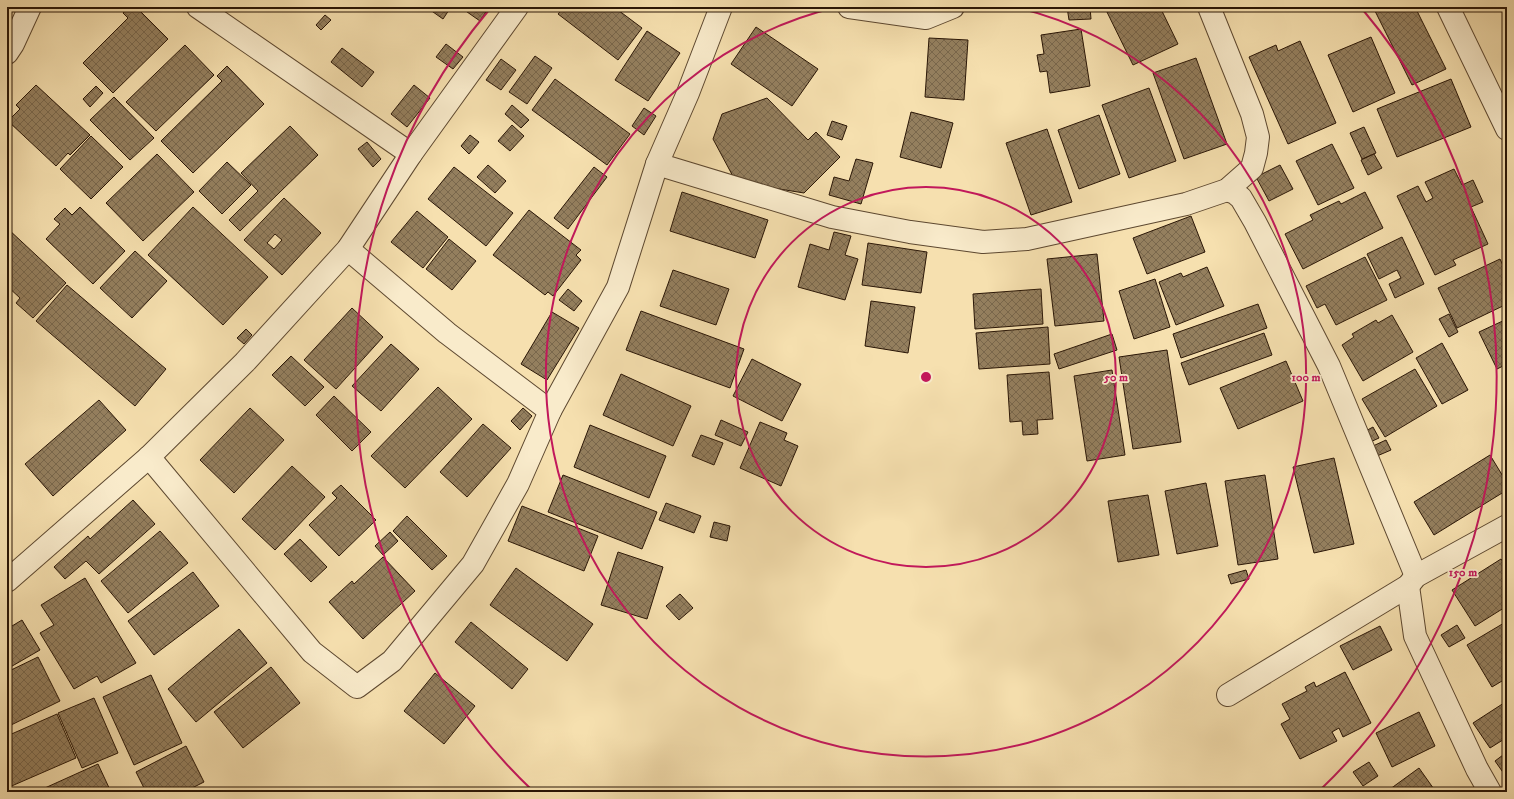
<svg xmlns="http://www.w3.org/2000/svg" width="1514" height="799" font-family="'IM FELL DW Pica',serif">
	<style>
		.building { fill: url(#building-cross-hatch); stroke: #2a1606; fill-rule: evenodd }
		.lines { fill: none; stroke-linecap: round; stroke-linejoin: round }
		.minor-casing { stroke: #5d4830; stroke-width: 24 }
		.minor { stroke: #f9ebcb; stroke-width: 22 }
		.ring { fill: none; stroke: #c2185b; stroke-width: 2 }
		.centre { fill: #c2185b; stroke: #f9ebcb; stroke-width: 2 }
		.ring-label { font-size: 12px; text-anchor: middle; font-weight: bold; fill: #c2185b; stroke: #f9ebcb; stroke-width: 3.5; stroke-linejoin: round; paint-order: stroke }
	</style>
	<defs>
		<pattern id="building-cross-hatch" width="8" height="8" patternUnits="userSpaceOnUse"><rect width="8" height="8" fill="#947f5e"/><path d="M0 0l8 8M0 8l8-8" fill="none" stroke="#79674c"/></pattern>
	</defs>
	<rect width="100%" height="100%" fill="#f6e0af"/>
	<filter id="stains"><feTurbulence type="fractalNoise" baseFrequency=".005" numOctaves="4"/><feColorMatrix values="0 0 0 0 .2 0 0 0 0 .09 0 0 0 0 .02 0 0 0 .5 -.17"/></filter>
	<radialGradient id="worn" r=".72"><stop offset=".6" stop-color="#630" stop-opacity="0"/><stop offset="1" stop-color="#630" stop-opacity=".3"/></radialGradient>
	<g class="building">
		<polygon points="128,7 136,7 168,39 113,93 83,63 128,18 123,13"/>
		<polygon points="426,7 451,7 443,19"/>
		<polygon points="460,7 489,7 480,21"/>
		<polygon points="564,7 614,7 642,28 618,60 558,14"/>
		<polygon points="1067,7 1090,7 1091,19 1069,20"/>
		<polygon points="1108,7 1160,7 1178,44 1133,65 1105,8"/>
		<polygon points="1373,7 1415,7 1446,69 1412,85"/>
		<polygon points="325,15 331,20 321,30 316,25"/>
		<polygon points="756,27 818,69 792,106 731,64"/>
		<polygon points="1081,29 1090,86 1050,93 1047,71 1040,72 1037,55 1044,54 1041,35"/>
		<polygon points="647,31 680,53 648,101 615,80"/>
		<polygon points="1371,37 1395,93 1353,112 1328,55"/>
		<polygon points="929,38 968,40 964,100 925,97"/>
		<polygon points="1300,41 1336,123 1288,144 1249,57 1276,45 1278,51"/>
		<polygon points="446,44 463,57 453,69 436,57"/>
		<polygon points="185,45 214,75 156,131 126,102"/>
		<polygon points="342,48 374,72 362,87 331,62"/>
		<polygon points="535,56 552,68 527,104 509,92"/>
		<polygon points="1196,58 1227,144 1184,159 1153,73"/>
		<polygon points="501,59 516,70 501,90 486,80"/>
		<polygon points="227,66 264,104 193,173 161,141 222,81 217,76"/>
		<polygon points="555,79 630,134 607,165 532,110"/>
		<polygon points="1451,79 1471,127 1397,157 1377,109"/>
		<polygon points="36,85 90,135 70,155 68,153 56,166 8,121 20,109 16,105"/>
		<polygon points="414,85 430,98 407,127 391,114"/>
		<polygon points="96,86 103,93 90,107 83,99"/>
		<polygon points="1149,88 1176,161 1129,178 1102,105"/>
		<polygon points="114,97 154,138 130,160 90,120"/>
		<polygon points="767,98 808,140 816,132 840,157 804,193 736,182 713,139 722,114"/>
		<polygon points="512,105 529,120 521,128 505,114"/>
		<polygon points="644,108 656,116 644,135 632,126"/>
		<polygon points="911,112 953,123 941,168 900,157"/>
		<polygon points="1099,115 1120,174 1079,189 1058,130"/>
		<polygon points="832,121 847,126 842,140 827,135"/>
		<polygon points="512,125 524,136 510,151 498,141"/>
		<polygon points="290,126 318,155 240,231 229,220 258,191 241,173"/>
		<polygon points="1364,127 1376,153 1362,159 1350,133"/>
		<polygon points="1047,129 1072,202 1031,215 1006,143"/>
		<polygon points="470,135 479,142 469,154 461,146"/>
		<polygon points="91,136 123,167 91,199 60,169"/>
		<polygon points="367,142 381,159 373,167 358,149"/>
		<polygon points="1332,144 1354,188 1318,205 1296,161"/>
		<polygon points="157,154 194,192 143,241 106,203"/>
		<polygon points="1374,154 1382,168 1368,175 1361,160"/>
		<polygon points="856,159 873,163 861,204 829,195 834,177 849,181"/>
		<polygon points="227,162 251,185 222,214 199,191"/>
		<polygon points="488,165 506,181 495,193 477,177"/>
		<polygon points="1280,165 1293,189 1269,201 1256,177"/>
		<polygon points="454,167 513,213 486,246 428,199"/>
		<polygon points="594,167 607,177 568,229 554,218"/>
		<polygon points="1454,169 1462,185 1473,180 1483,202 1471,207 1488,244 1453,260 1456,265 1435,275 1397,196 1418,186 1426,202 1433,198 1425,182"/>
		<polygon points="682,192 768,220 755,258 670,231"/>
		<polygon points="1365,192 1383,228 1303,269 1285,234 1313,220 1310,215 1339,201 1341,204"/>
		<path d="M284,198L321,233L282,275L244,240ZM275,234L282,240L274,249L267,243Z"/>
		<polygon points="80,207 125,251 93,284 46,239 60,224 54,219 65,208 72,215"/>
		<polygon points="193,207 268,277 223,325 148,255"/>
		<polygon points="529,210 581,250 576,255 581,260 553,296 548,292 545,295 493,255"/>
		<polygon points="417,211 448,237 423,268 391,242"/>
		<polygon points="1191,216 1205,252 1147,274 1133,238"/>
		<polygon points="7,228 66,283 33,318 16,303 20,298 7,286"/>
		<polygon points="834,232 851,236 845,255 858,259 845,300 798,287 810,244 829,250"/>
		<polygon points="1402,237 1424,284 1395,298 1389,284 1401,278 1397,270 1379,279 1367,254"/>
		<polygon points="449,239 476,261 452,290 426,269"/>
		<polygon points="868,243 927,252 921,293 862,285"/>
		<polygon points="135,251 167,281 132,318 100,288"/>
		<polygon points="1097,254 1104,321 1055,326 1047,259"/>
		<polygon points="1365,257 1387,300 1336,325 1325,304 1317,308 1306,286"/>
		<polygon points="1500,259 1507,274 1507,304 1457,328 1438,288"/>
		<polygon points="1207,267 1224,306 1176,325 1159,282 1181,273 1183,277"/>
		<polygon points="673,270 729,289 716,325 660,306"/>
		<polygon points="1155,279 1170,327 1134,339 1119,291"/>
		<polygon points="67,285 166,369 135,406 36,321"/>
		<polygon points="568,289 582,301 574,311 559,300"/>
		<polygon points="1041,289 1043,324 975,329 973,294"/>
		<polygon points="871,301 915,307 908,353 865,346"/>
		<polygon points="1258,304 1267,328 1181,358 1173,334"/>
		<polygon points="352,308 383,337 336,389 304,360"/>
		<polygon points="641,311 744,349 730,388 626,350"/>
		<polygon points="552,312 579,328 547,380 521,364"/>
		<polygon points="1449,314 1458,332 1449,337 1439,319"/>
		<polygon points="1392,315 1413,352 1363,381 1342,345 1354,337 1352,334 1376,320 1378,323"/>
		<polygon points="1507,319 1507,364 1497,369 1479,332"/>
		<polygon points="1048,327 1050,364 979,369 976,333"/>
		<polygon points="246,329 252,335 244,344 237,338"/>
		<polygon points="1264,333 1272,355 1189,385 1181,363"/>
		<polygon points="1112,334 1117,350 1059,369 1054,354"/>
		<polygon points="1442,343 1468,390 1442,404 1416,358"/>
		<polygon points="391,344 419,369 381,411 352,386"/>
		<polygon points="1167,350 1181,442 1133,449 1119,357"/>
		<polygon points="291,356 324,387 305,406 272,375"/>
		<polygon points="752,359 801,384 782,421 733,396"/>
		<polygon points="1286,361 1303,401 1238,429 1220,388"/>
		<polygon points="1415,369 1437,406 1385,437 1362,399"/>
		<polygon points="1112,370 1125,455 1087,461 1074,376"/>
		<polygon points="1049,372 1053,419 1037,420 1038,434 1023,435 1022,421 1010,422 1007,375"/>
		<polygon points="621,374 691,406 673,446 603,415"/>
		<polygon points="438,387 472,419 405,488 371,456"/>
		<polygon points="334,396 371,432 352,451 316,415"/>
		<polygon points="99,400 126,430 53,496 25,464"/>
		<polygon points="250,408 284,440 234,493 200,460"/>
		<polygon points="523,408 532,416 520,430 511,421"/>
		<polygon points="721,420 748,432 741,446 715,435"/>
		<polygon points="760,422 787,433 784,440 798,446 781,486 740,468"/>
		<polygon points="483,424 511,448 467,497 440,472"/>
		<polygon points="590,425 666,456 649,498 574,467"/>
		<polygon points="1373,427 1379,438 1368,443 1362,433"/>
		<polygon points="701,435 723,443 714,465 692,456"/>
		<polygon points="1386,440 1391,450 1377,456 1373,446"/>
		<polygon points="1490,455 1507,483 1507,490 1434,535 1414,502"/>
		<polygon points="1334,458 1354,544 1314,553 1293,467"/>
		<polygon points="292,466 325,497 275,550 242,519"/>
		<polygon points="563,475 657,512 642,549 548,512"/>
		<polygon points="1265,475 1278,559 1238,565 1225,481"/>
		<polygon points="1206,483 1218,546 1177,554 1165,491"/>
		<polygon points="341,485 376,520 339,556 309,525 337,498 332,493"/>
		<polygon points="1148,495 1159,555 1118,562 1108,501"/>
		<polygon points="133,500 155,524 99,574 86,561 65,579 54,567 88,536 90,539"/>
		<polygon points="666,503 701,516 694,533 659,520"/>
		<polygon points="522,506 598,536 584,571 508,541"/>
		<polygon points="407,516 447,556 432,570 393,531"/>
		<polygon points="714,522 730,526 727,541 710,537"/>
		<polygon points="160,531 188,563 128,613 101,581"/>
		<polygon points="390,532 398,541 383,555 375,546"/>
		<polygon points="300,539 327,567 311,582 284,554"/>
		<polygon points="618,552 663,567 647,619 601,605"/>
		<polygon points="383,557 415,591 363,639 329,602 352,581 354,584"/>
		<polygon points="1501,559 1507,567 1507,606 1475,626 1452,590"/>
		<polygon points="516,568 593,624 567,661 490,605"/>
		<polygon points="1246,570 1249,579 1231,584 1228,575"/>
		<polygon points="193,572 219,606 154,655 128,621"/>
		<polygon points="85,578 136,663 101,683 97,676 74,689 40,633 54,625 41,605"/>
		<polygon points="680,594 693,608 679,620 666,606"/>
		<polygon points="22,620 40,650 7,669 7,629"/>
		<polygon points="471,622 528,669 512,689 455,642"/>
		<polygon points="1504,623 1507,628 1507,678 1492,687 1467,645"/>
		<polygon points="1457,625 1465,638 1449,647 1441,635"/>
		<polygon points="1380,626 1392,650 1353,670 1340,646"/>
		<polygon points="239,629 267,663 196,722 168,689"/>
		<polygon points="38,657 60,701 7,727 7,672"/>
		<polygon points="271,667 300,703 243,748 214,712"/>
		<polygon points="1345,672 1371,723 1343,737 1339,728 1332,732 1337,741 1300,759 1281,724 1290,719 1282,704 1307,691 1305,687 1314,682 1316,687"/>
		<polygon points="435,673 475,706 444,744 404,711"/>
		<polygon points="151,675 182,743 134,765 103,697"/>
		<polygon points="94,698 118,753 82,768 58,713"/>
		<polygon points="1507,701 1507,729 1502,732 1506,738 1490,748 1473,723"/>
		<polygon points="1419,712 1435,746 1392,767 1376,733"/>
		<polygon points="57,714 76,758 7,788 7,736"/>
		<polygon points="186,746 204,782 184,792 146,792 136,772"/>
		<polygon points="1507,752 1507,778 1495,761"/>
		<polygon points="1369,762 1378,776 1363,786 1353,772"/>
		<polygon points="98,764 111,792 36,792"/>
		<polygon points="1419,768 1436,792 1386,792"/>
	</g>
	<g class="lines">
		<g class="minor-casing">
			<g id="minor">
				<polyline points="198,7 411,154"/>
				<polyline points="849,7 926,18 953,7"/>
				<polyline points="1448,7 1507,129"/>
				<polyline points="7,53 13,44 30,7"/>
				<polyline points="657,164 832,217 910,232 983,242 1027,239 1186,204 1227,190 1252,168 1256,153 1258,137 1252,114 1209,7"/>
				<polyline points="1227,190 1235,193 1241,198 1255,222 1329,366 1416,576"/>
				<polyline points="348,249 447,333 550,411"/>
				<polyline points="149,457 312,652 357,687 392,661 473,564 518,484 550,411 618,287 657,164 688,93 721,7"/>
				<polyline points="7,581 149,457 245,362 348,249 411,154 517,7"/>
				<polyline points="1408,586 1415,636 1477,769 1490,792"/>
				<polyline points="1228,695 1408,586 1416,576 1507,526"/>
			</g>
		</g>
		<use href="#minor" class="minor"/>
	</g>
	<g class="ring">
		<circle cx="926" cy="377" r="190"/>
		<path d="M1015 7A380 380 0 1 1 837 7"/>
		<path d="M533 791A571 571 0 0 1 489 10M1363 10A571 571 0 0 1 1319 791"/>
	</g>
	<circle cx="926" cy="377" r="6" class="centre"/>
	<g class="ring-label">
		<text x="1116" y="381">50 m</text>
		<text x="1306" y="381">100 m</text>
		<text x="1463" y="576">150 m</text>
	</g>
	<rect width="1514" height="799" fill="none" stroke="#f6e0af" stroke-width="24"/>
	<rect x="8" y="8" width="1498" height="783" fill="none" stroke="#2a1606" stroke-width="2"/>
	<rect x="12" y="12" width="1490" height="775" fill="none" stroke="#2a1606"/>
	<rect width="100%" height="100%" filter="url(#stains)"/>
	<rect width="100%" height="100%" fill="url(#worn)"/>
</svg>
